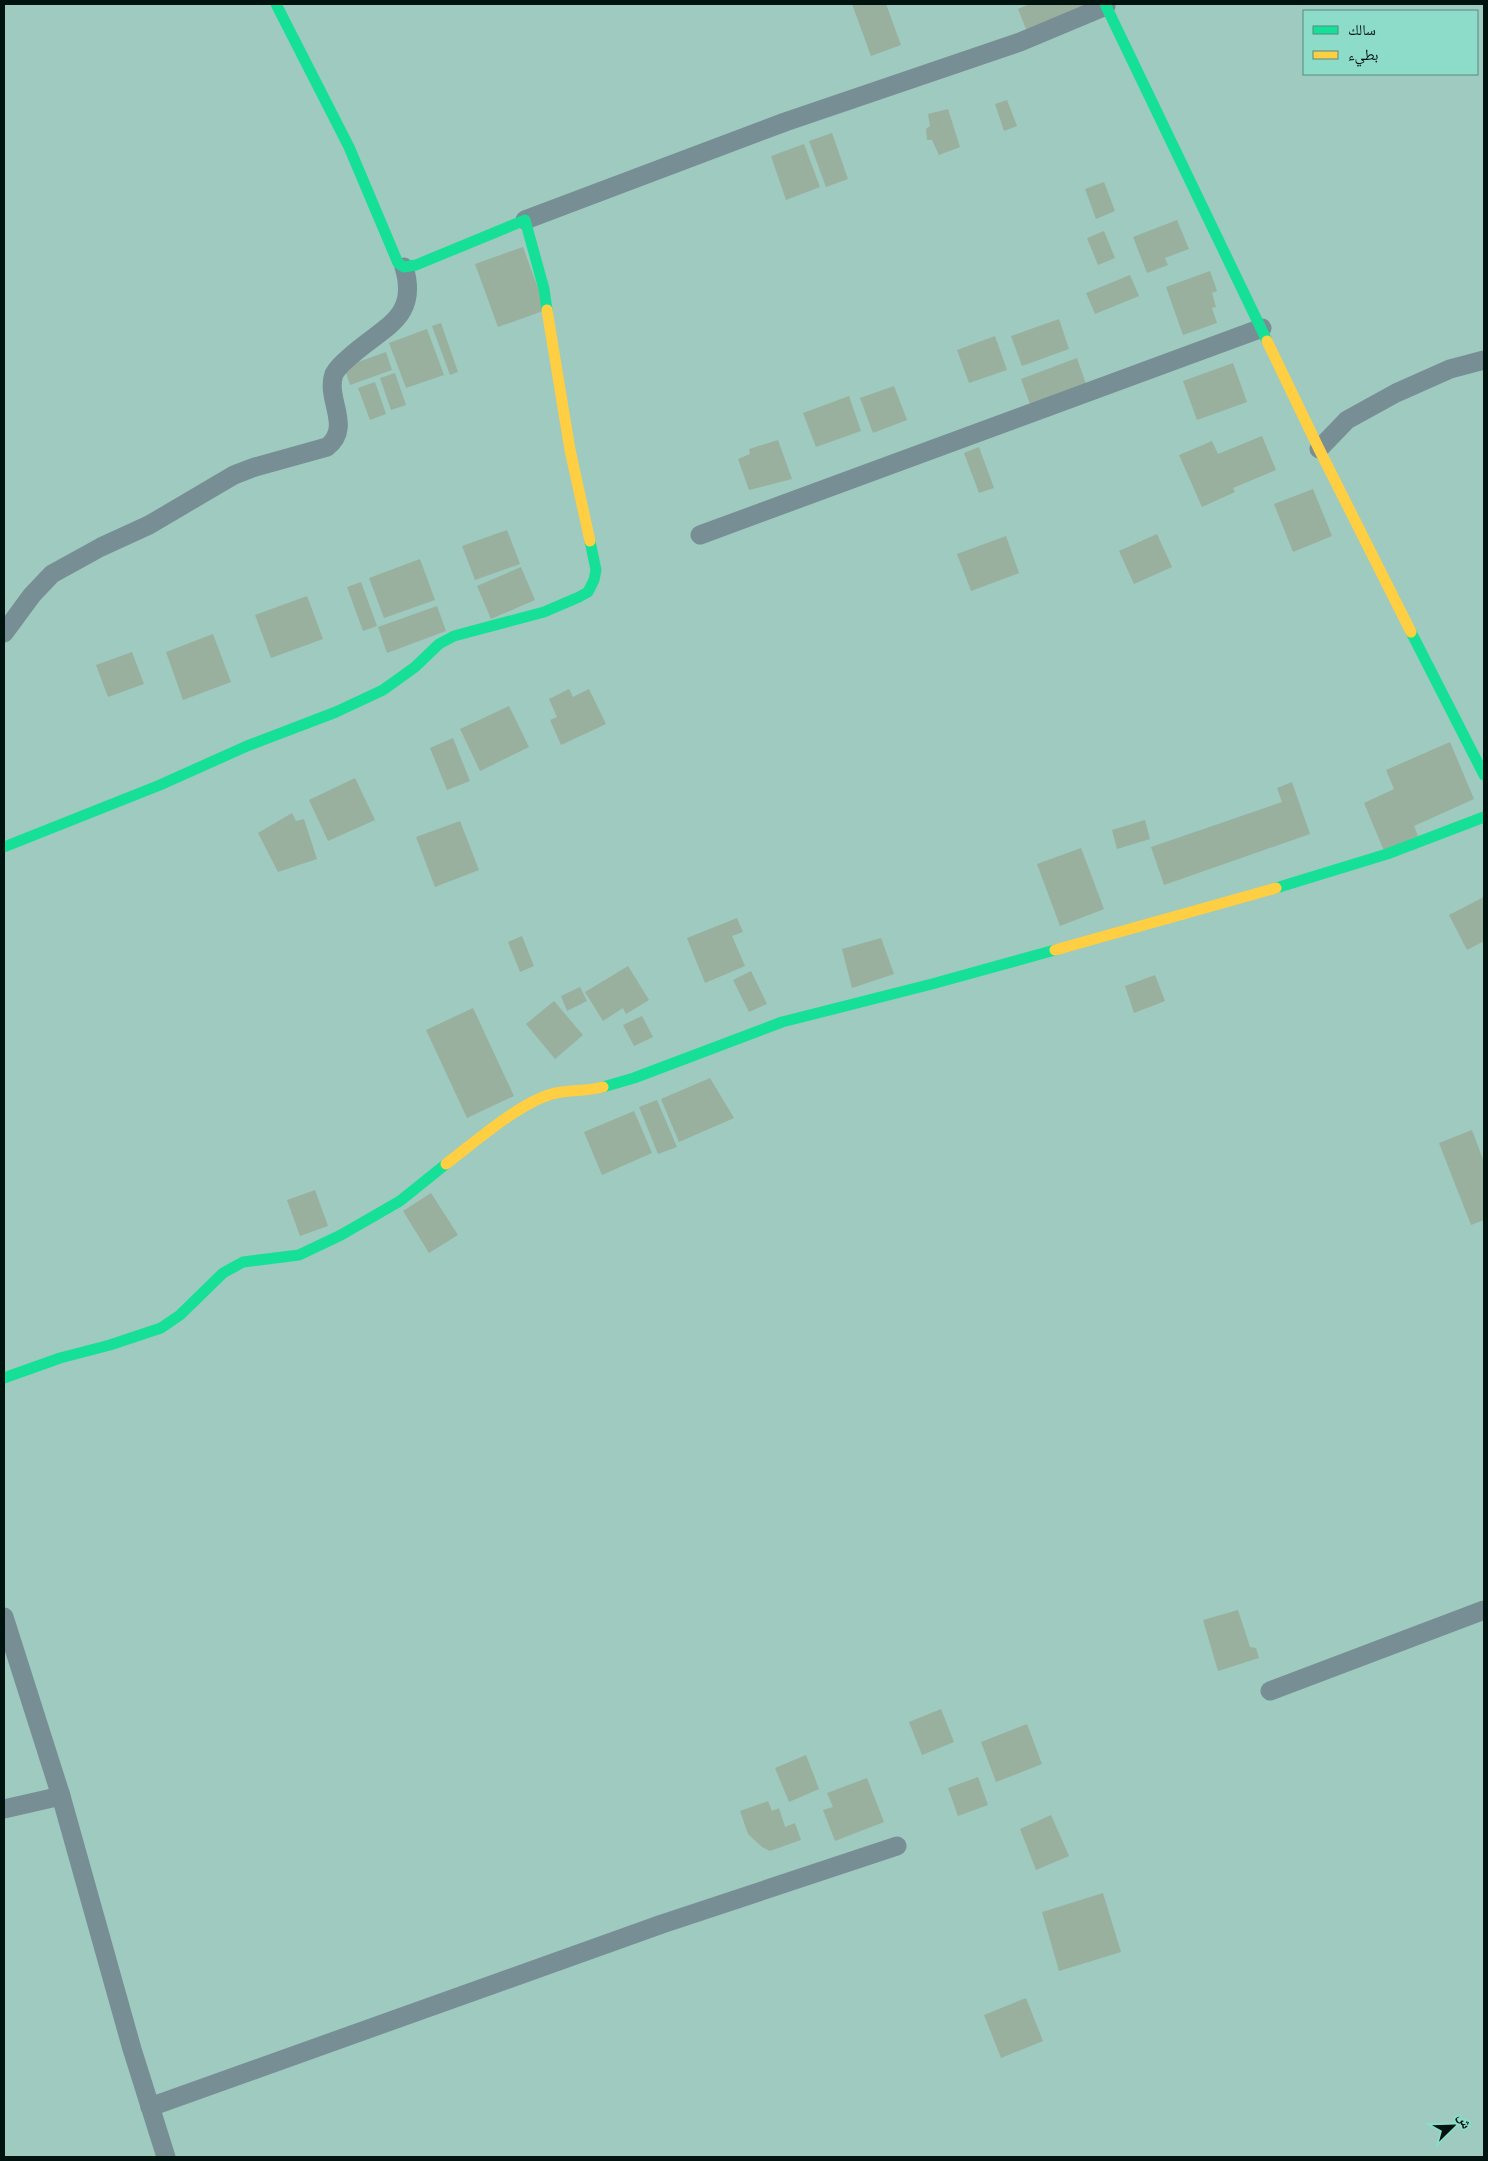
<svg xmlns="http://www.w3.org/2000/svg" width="1488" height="2161" font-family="Cabin,'Noto Naskh Arabic',sans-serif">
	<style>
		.building { fill: #9ab09f }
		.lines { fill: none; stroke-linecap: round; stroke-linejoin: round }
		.street { stroke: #788e95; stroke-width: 19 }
		.fast { stroke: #16e098; stroke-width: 11 }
		.slow { stroke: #ffcf43; stroke-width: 11 }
	</style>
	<rect width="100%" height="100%" fill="#9ecabf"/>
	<g class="building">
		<polygon points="852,4 886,4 901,45 871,56"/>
		<polygon points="1030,4 1086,4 1088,8 1028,34 1018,9"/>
		<polygon points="1007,100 1017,126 1004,131 995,104"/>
		<polygon points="948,109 960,147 939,155 932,140 927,140 926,129 930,126 928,114"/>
		<polygon points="832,133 848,179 826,187 809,141"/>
		<polygon points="804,144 820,187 786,200 771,156"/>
		<polygon points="1104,182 1115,211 1096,219 1085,189"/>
		<polygon points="1177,220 1189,249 1165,258 1168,265 1147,273 1133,237"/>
		<polygon points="1104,231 1115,258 1098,265 1087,238"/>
		<polygon points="523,247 546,310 498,327 475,264"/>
		<polygon points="1210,271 1217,291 1212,293 1216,307 1212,308 1217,323 1183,335 1166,287"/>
		<polygon points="1130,275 1139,296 1095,314 1086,293"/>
		<polygon points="1059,319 1069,349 1022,366 1011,336"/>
		<polygon points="441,323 458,372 450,375 432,326"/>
		<polygon points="427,329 444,375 406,388 389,343"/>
		<polygon points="995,336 1007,370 969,383 957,350"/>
		<polygon points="386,352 392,370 350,385 344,367"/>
		<polygon points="1077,358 1086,384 1030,404 1021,379"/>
		<polygon points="1233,363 1247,402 1197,420 1183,381"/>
		<polygon points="395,373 406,405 391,410 380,378"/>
		<polygon points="375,382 386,414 370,420 358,388"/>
		<polygon points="894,386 907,420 873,433 860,398"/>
		<polygon points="849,396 861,431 816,447 803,413"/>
		<polygon points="1262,436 1276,470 1233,488 1235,492 1202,507 1179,455 1212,441 1218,454"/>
		<polygon points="778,440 792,479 749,490 738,459 750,454 749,449"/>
		<polygon points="979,447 994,488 979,493 964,453"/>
		<polygon points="1313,489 1332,536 1293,552 1274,504"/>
		<polygon points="507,530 520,564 475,580 462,546"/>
		<polygon points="1157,534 1172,567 1134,584 1119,551"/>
		<polygon points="1006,536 1019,573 971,591 957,554"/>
		<polygon points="420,559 435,600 384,618 369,578"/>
		<polygon points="521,567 535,600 491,619 477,586"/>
		<polygon points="361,582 377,626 363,631 347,587"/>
		<polygon points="307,596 323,639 271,658 255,615"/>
		<polygon points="437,606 446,631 387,653 378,627"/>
		<polygon points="213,634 231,682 183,700 166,652"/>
		<polygon points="132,652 144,684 108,697 96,665"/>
		<polygon points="569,689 573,697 589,689 606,724 561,745 550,720 557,717 549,699"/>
		<polygon points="509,706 529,747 480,771 460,729"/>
		<polygon points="453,738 470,781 447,790 430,748"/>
		<polygon points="1450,742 1474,799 1414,826 1418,836 1384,851 1364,803 1394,789 1386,770"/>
		<polygon points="355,778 375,820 328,841 309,800"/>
		<polygon points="1292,782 1310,834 1164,885 1151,847 1282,802 1277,788"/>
		<polygon points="292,813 296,821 304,819 317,859 278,872 258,833"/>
		<polygon points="1145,820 1150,839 1117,849 1112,830"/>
		<polygon points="460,821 479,870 435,887 416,837"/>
		<polygon points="1081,848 1104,909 1060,926 1037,864"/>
		<polygon points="1484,897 1484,941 1467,950 1449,915"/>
		<polygon points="737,918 743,932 732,936 745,966 705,983 687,938"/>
		<polygon points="522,936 534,966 520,972 508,942"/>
		<polygon points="881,938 894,974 852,988 842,949"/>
		<polygon points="628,966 649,1000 626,1014 623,1008 603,1021 585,992"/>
		<polygon points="751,971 767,1004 749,1012 733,980"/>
		<polygon points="1155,975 1165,1001 1134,1013 1125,986"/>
		<polygon points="580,987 587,1001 567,1011 561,996"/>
		<polygon points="554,1001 583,1035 555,1059 526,1024"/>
		<polygon points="473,1008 514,1096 467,1118 426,1030"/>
		<polygon points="642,1016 653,1037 634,1046 623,1025"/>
		<polygon points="710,1078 734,1118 679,1142 661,1099"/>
		<polygon points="657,1100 677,1147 658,1154 639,1107"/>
		<polygon points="634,1111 652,1153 602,1175 584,1132"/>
		<polygon points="1472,1130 1484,1162 1484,1220 1471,1225 1439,1143"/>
		<polygon points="315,1190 328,1226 300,1236 287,1200"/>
		<polygon points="431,1193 458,1235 429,1253 403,1211"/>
		<polygon points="1238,1610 1250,1647 1256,1648 1259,1658 1218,1671 1203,1620"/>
		<polygon points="941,1709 954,1742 922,1755 909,1722"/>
		<polygon points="1027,1724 1042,1764 996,1782 981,1742"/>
		<polygon points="806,1755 819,1789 789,1802 775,1768"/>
		<polygon points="978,1777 988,1805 958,1816 948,1788"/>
		<polygon points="867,1778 884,1822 835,1841 823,1810 833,1807 827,1793"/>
		<polygon points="768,1801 772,1811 779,1808 785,1827 795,1823 801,1840 770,1851 762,1847 748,1834 740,1811"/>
		<polygon points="1051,1815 1069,1856 1036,1870 1020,1829"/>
		<polygon points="1103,1893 1121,1952 1059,1971 1042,1912"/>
		<polygon points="1026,1998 1043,2041 1001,2058 984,2015"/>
	</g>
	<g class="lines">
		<g class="street">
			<polyline points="525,220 785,122 1020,42 1106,6"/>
			<polyline points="1319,449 1347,420 1396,393 1450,369 1484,360"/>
			<polyline points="700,535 1262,328"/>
			<path d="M4,633L32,595L52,574L101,547L149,525L234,475L255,467L327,447C353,427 325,399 334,374C338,366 346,360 353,354C385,326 419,317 404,267"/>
			<polyline points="4,1617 61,1796 132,2049 166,2157"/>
			<polyline points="1270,1691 1484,1610"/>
			<polyline points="4,1809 61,1796"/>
			<polyline points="150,2107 662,1924 897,1846"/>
		</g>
		<g class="fast">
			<polyline points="276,4 349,147 398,263 404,267 416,265 525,220 544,289 547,310"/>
			<polyline points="1105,4 1267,341"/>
			<polyline points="1411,632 1484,775"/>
			<polyline points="4,847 160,785 247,746 336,712 383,690 415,667 439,644 454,636 544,612 579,597 588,592 594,580 596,570 590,541"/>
			<polyline points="1276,888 1387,854 1484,817"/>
			<polyline points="603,1087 634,1078 782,1022 932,984 1055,950"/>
			<polyline points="4,1378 60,1358 110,1345 161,1328 180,1315 223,1273 243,1262 299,1255 341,1235 400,1201 446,1164"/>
		</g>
		<g class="slow">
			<polyline points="547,310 570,450 590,541"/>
			<polyline points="1267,341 1319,449 1411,632"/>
			<polyline points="1055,950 1276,888"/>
			<path d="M446,1164C474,1143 522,1100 556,1093C572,1090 588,1091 603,1087"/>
		</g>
	</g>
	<rect width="1488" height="2161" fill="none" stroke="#00130e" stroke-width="10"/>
	<rect x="1303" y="10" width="175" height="65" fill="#8ddbc9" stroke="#558b7e"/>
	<rect x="1313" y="26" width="25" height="8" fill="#16e098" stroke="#558b7e"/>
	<text x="1348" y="35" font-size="15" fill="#00130e">سالك</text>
	<rect x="1313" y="51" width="25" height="8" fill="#ffcf43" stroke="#558b7e"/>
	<text x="1348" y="60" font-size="15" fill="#00130e">بطيء</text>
	<g transform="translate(1453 2126) rotate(67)" stroke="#8ddbc9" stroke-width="4" paint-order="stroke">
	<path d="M0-4L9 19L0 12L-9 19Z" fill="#00130e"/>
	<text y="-8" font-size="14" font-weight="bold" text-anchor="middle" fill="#00130e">ش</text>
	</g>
</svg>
